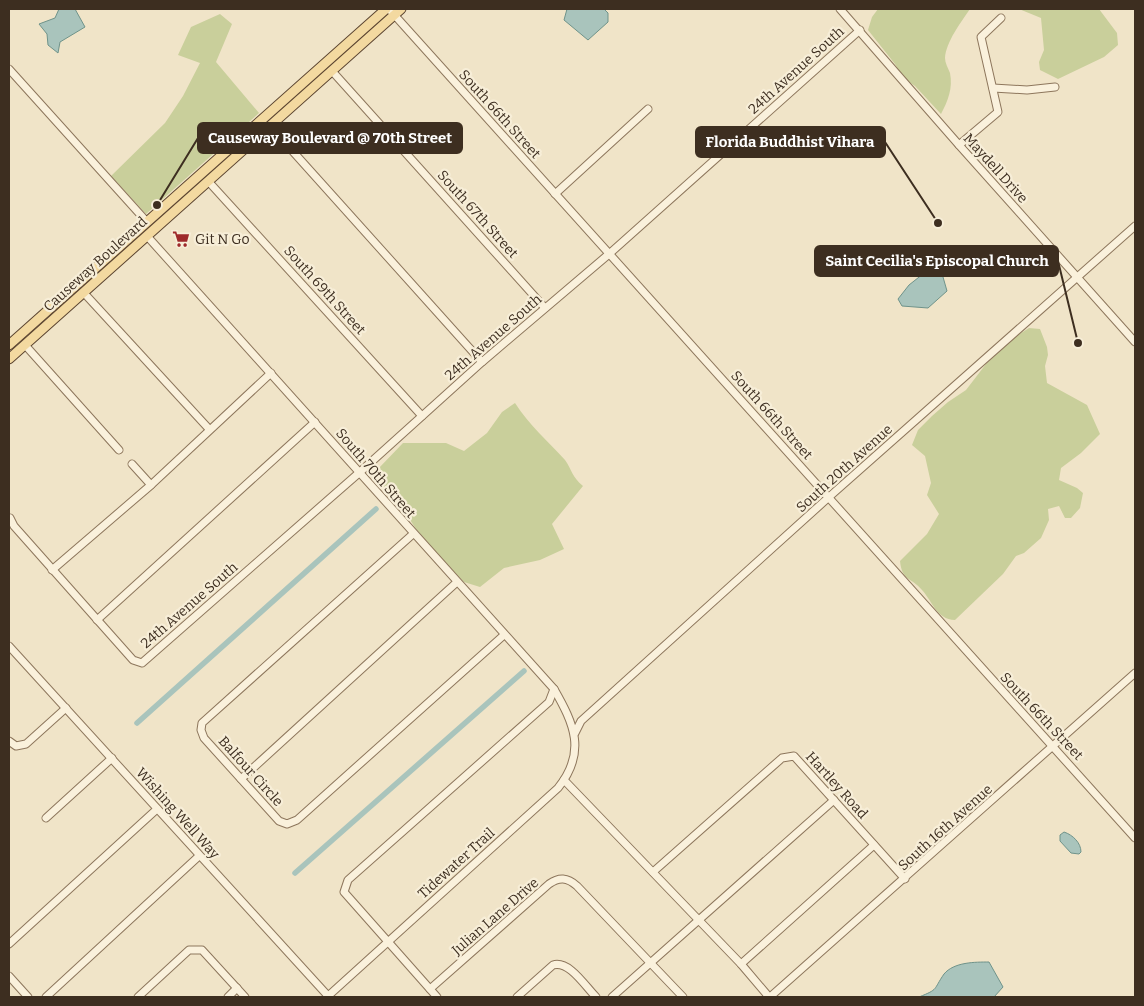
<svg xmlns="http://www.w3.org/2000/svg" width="1144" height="1006" font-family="Bitter,serif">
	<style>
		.green { fill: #c9cf9b }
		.water { fill: #a9c4bc; stroke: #6f938a }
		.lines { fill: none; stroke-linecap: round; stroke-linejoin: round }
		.canal { stroke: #a9c4bc; stroke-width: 5.5 }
		.minor-casing { stroke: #8d765c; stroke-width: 9 }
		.major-casing { stroke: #5b4430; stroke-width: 11 }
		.minor { stroke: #faf1dc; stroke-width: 7 }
		.major { stroke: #f3d9a0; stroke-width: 9 }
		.labels { text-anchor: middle; stroke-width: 4.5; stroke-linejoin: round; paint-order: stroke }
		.street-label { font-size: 14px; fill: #3d2e20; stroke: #f7eed8 }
		.poi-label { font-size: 14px; fill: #3d2e20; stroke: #f7eed8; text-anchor: start }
		.leader { fill: none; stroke: #3d2e20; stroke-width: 2 }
		.callout-dot { fill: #3d2e20; stroke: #f7eed8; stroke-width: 2 }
		.callout { fill: #3d2e20; stroke: #3d2e20; stroke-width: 2 }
		.callout-label { font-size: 15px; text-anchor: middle; font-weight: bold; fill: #fff }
	</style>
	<rect width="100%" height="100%" fill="#f0e4c8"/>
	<g class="green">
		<path d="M878,9H970C961,22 946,42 945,58C945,63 948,68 950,73C953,88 948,101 941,114L915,86L903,78L895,64L868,30L872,17Z"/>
		<polygon points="1019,9 1099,9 1117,33 1118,45 1104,57 1058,79 1040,70 1039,62 1044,50 1041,18"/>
		<polygon points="220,14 232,24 216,62 259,113 146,214 111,176 165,123 183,96 200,63 178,55 191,27"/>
		<path d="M1029,328L1040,329L1047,347L1048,355L1045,366L1047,383L1087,405L1100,434L1081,453L1061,468L1059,480L1077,488L1083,493L1080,508L1071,518H1065L1059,506L1048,509L1049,520L1041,538L1024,553L1016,556L1003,574L955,620C936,619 933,602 922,590C911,577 902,581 900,561L927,534L939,514L927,495L931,483L925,456L912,445L918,430L932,416L948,402L966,390L986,364L1015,337Z"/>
		<path d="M515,403C529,425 548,441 565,460C572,470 572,477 583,486L552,524L564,549L540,560L504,568L480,587L464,582L438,555L416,529L400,504L379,484L378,469L403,443H446L464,451L487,433L502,412Z"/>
	</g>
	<g class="water">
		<polygon points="59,9 75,9 85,27 60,42 58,53 48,45 47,34 39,24 55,18"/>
		<polygon points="567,9 604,9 608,13 608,22 588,40 564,20"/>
		<polygon points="933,266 940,266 944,270 943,277 947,291 928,308 902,306 898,299 909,285"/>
		<path d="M1064,832C1073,835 1081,843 1081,852L1079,854L1071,853L1060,841V835Z"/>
		<path d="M989,962L1003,987L994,997H919C939,989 933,990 944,974C954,962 975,962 989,962Z"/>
	</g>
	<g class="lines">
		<g class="canal">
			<polyline points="137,723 376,509"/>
			<polyline points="295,873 524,671"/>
		</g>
		<g class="minor-casing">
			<g id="minor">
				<polyline points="389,9 1135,838"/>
				<polyline points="840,9 959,145 1135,342"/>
				<polyline points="9,69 147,222"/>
				<polyline points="332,71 545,308"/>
				<polyline points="993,88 1027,90 1055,87"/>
				<polyline points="270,126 482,362"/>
				<polyline points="959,145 998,112 981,37 1001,18"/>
				<polyline points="208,181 422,416"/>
				<polyline points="555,194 648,109"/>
				<path d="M147,236L554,689C574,724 587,752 558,788L327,997"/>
				<polyline points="84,293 209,429"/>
				<polyline points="25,345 119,450"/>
				<polyline points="132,464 151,485"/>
				<polyline points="10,518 14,526 133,660 142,663 360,472 482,362 609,254 860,30"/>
				<polyline points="413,534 202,723 201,730 204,738 279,821 287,824 297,820 504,635"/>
				<polyline points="52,570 151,485 271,373"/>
				<polyline points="97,620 315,422"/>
				<polyline points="9,646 329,997"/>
				<polyline points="575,733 581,721 829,497 1135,226"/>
				<polyline points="9,741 16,746 26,744 66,708"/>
				<polyline points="241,779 457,582"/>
				<polyline points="564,780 741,964 769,997"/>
				<polyline points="46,818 112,758"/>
				<polyline points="653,872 782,758 794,756 905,879"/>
				<polyline points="9,944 157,809"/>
				<polyline points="741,964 874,845"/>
				<polyline points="9,976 28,997"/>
				<path d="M430,989L549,884C559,877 567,877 577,886L683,997"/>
				<polyline points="46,997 199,856"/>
				<polyline points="138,997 189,950 202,950 245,997"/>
				<polyline points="228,997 237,988"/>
				<polyline points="437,997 344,892 348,880 549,702 554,689"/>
				<path d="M517,997L553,965C569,960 585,986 596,997"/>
				<polyline points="612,997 834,800"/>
				<polyline points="770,997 1135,673"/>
			</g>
		</g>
		<g class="major-casing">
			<g id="major">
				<polyline points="9,345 386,9"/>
				<polyline points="9,359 401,9"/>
			</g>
		</g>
		<use href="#minor" class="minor"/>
		<use href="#major" class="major"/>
	</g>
	<defs>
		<g id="supermarket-bare" transform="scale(1.35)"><path d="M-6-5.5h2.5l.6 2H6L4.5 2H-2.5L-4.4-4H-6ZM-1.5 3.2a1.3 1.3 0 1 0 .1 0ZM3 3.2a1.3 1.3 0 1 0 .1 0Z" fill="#9e2a2b" stroke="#f7eed8" stroke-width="2.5" paint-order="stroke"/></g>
	</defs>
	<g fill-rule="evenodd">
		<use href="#supermarket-bare" x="181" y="239"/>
	</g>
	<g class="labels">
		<g class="street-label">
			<text transform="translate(796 70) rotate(-42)" y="5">24th Avenue South</text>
			<text transform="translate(500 114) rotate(48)" y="5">South 66th Street</text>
			<text transform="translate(996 168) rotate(48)" y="5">Maydell Drive</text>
			<text transform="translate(478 214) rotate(48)" y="5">South 67th Street</text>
			<text transform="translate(95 264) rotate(-42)" y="5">Causeway Boulevard</text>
			<text transform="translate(325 290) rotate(48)" y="5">South 69th Street</text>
			<text transform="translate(493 337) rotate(-41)" y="5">24th Avenue South</text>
			<text transform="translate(772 415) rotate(48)" y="5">South 66th Street</text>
			<text transform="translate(844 468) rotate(-42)" y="5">South 20th Avenue</text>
			<text transform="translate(376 473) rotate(49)" y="5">South 70th Street</text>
			<text transform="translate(189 605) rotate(-41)" y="5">24th Avenue South</text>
			<text transform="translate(1042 716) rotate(47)" y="5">South 66th Street</text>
			<text transform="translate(251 771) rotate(48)" y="5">Balfour Circle</text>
			<text transform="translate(837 785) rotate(48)" y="5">Hartley Road</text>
			<text transform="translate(178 813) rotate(48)" y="5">Wishing Well Way</text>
			<text transform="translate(945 827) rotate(-42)" y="5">South 16th Avenue</text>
			<text transform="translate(456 863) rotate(-42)" y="5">Tidewater Trail</text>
			<text transform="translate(495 916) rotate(-41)" y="5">Julian Lane Drive</text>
		</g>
		<g class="poi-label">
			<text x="195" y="244">Git N Go</text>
		</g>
	</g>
	<path class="leader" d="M157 205L198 138M938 223L885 142M1078 343L1058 261"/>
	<g class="callout-dot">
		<circle cx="157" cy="205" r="5"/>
		<circle cx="938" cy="223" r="5"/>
		<circle cx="1078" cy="343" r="5"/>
	</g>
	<g class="callout">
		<rect x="198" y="123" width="264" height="30" rx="5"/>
		<rect x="696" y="127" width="189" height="30" rx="5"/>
		<rect x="815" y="246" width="243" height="30" rx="5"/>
	</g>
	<g class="callout-label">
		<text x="330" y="143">Causeway Boulevard @ 70th Street</text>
		<text x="790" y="147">Florida Buddhist Vihara</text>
		<text x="937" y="266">Saint Cecilia's Episcopal Church</text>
	</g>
	<rect width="1144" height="1006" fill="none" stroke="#3d2e20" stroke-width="20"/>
</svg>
